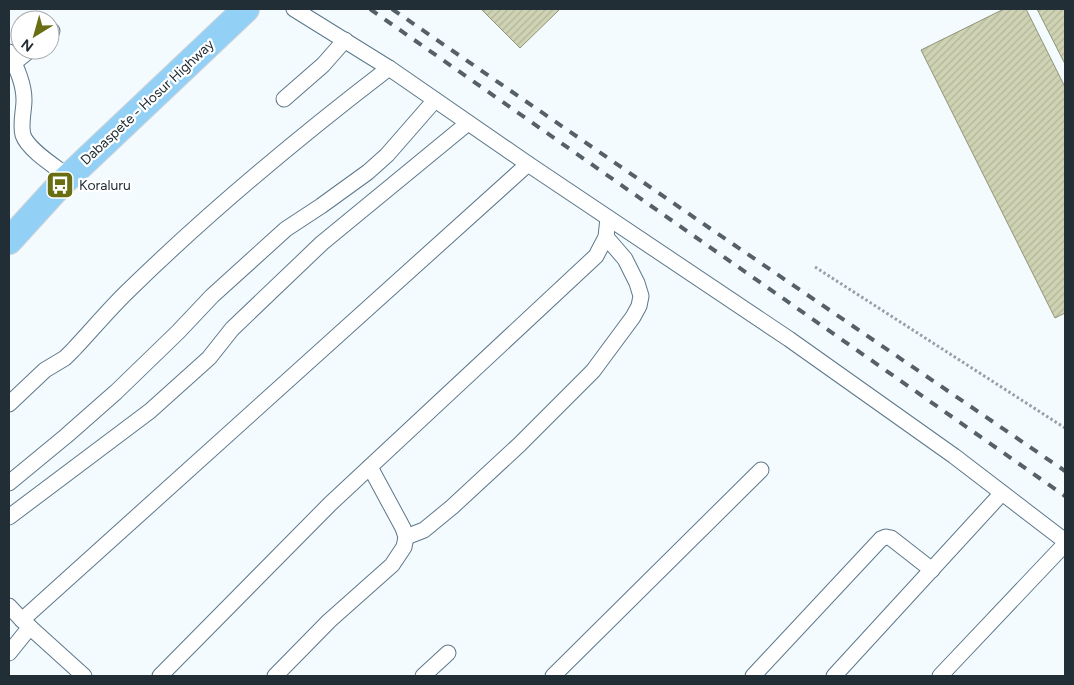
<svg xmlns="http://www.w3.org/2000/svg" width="1074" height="685" font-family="Figtree,sans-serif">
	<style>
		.building { fill: url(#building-hatch); stroke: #8f9375 }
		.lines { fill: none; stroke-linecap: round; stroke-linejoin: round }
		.minor-casing { stroke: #5c788a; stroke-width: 17 }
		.trunk-casing { stroke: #d3d5d7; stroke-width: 28 }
		.path { stroke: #97a0a5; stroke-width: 3; stroke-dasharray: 2.5 2.5; stroke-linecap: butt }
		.minor { stroke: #fff; stroke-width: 15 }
		.trunk { stroke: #92d0f6; stroke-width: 26 }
		.rail { stroke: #566167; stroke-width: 4; stroke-dasharray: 9 9; stroke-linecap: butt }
		.labels { text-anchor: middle; stroke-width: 4.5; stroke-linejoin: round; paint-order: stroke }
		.street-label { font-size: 14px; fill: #222e35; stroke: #fff }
		.poi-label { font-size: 14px; fill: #222e35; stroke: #fff; text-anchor: start }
	</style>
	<defs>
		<pattern id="building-hatch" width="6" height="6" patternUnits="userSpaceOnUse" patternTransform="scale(1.25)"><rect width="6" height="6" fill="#cfd3b3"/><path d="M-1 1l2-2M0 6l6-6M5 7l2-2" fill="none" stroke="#b1b59b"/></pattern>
	</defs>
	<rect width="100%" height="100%" fill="#f4fbff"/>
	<g class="building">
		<polygon points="481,9 560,9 520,48"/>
		<polygon points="1004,9 1026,9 1065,87 1065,313 1055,318 921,50"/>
		<polygon points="1037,9 1065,9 1065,64"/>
	</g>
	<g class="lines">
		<g class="minor-casing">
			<g id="minor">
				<polyline points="294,9 389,68 528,164 789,339 954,456 1065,541"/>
				<polyline points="50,33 52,31"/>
				<path d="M9,52C16,67 24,83 24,100C24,111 20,124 23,135C28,150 56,167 69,177"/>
				<polyline points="14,63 30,50"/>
				<polyline points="284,99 323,65 345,40"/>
				<path d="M9,404L45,370L65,358L73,350C92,330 110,308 130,289C211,210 299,137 389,68"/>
				<polyline points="9,483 66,436 116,392 178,332 212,296 286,229 321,206 368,172 387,155 435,100"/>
				<polyline points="9,517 150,411 209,358 232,329 322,243 468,123"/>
				<polyline points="406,537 424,530 452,507 519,445 593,371 633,317 639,306 641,296 637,283 625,259 606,237"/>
				<polyline points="9,606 22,620 84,676"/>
				<polyline points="22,620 528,164"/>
				<polyline points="9,653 30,627"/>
				<polyline points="160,676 330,504 596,256 606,237 608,218"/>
				<polyline points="275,676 329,621 392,565 404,547 406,537 403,528 370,467"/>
				<polyline points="423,676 448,653"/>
				<polyline points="553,676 761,470"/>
				<polyline points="753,676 881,539 886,537 891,538 932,570"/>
				<polyline points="834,676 1002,493"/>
				<polyline points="940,676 1065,544"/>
			</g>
		</g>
		<g class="trunk-casing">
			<polyline id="trunk" points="9,241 60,185 246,9"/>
		</g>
		<polyline class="path" points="815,267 1065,428"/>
		<use href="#minor" class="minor"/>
		<use href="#trunk" class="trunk"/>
		<g class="rail">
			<polyline points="370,9 1065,496"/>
			<polyline points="392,9 708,227 1065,471"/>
		</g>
	</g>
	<defs>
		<g id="bus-square" transform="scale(1.4375)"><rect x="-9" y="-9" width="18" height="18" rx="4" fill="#696e13" stroke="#fff"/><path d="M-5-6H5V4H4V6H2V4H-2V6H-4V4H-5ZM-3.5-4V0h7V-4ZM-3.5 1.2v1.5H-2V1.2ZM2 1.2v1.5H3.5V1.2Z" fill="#fff"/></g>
	</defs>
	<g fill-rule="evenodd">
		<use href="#bus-square" x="60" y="185"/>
	</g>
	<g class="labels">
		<g class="street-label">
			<text transform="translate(147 102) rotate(-43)" y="5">Dabaspete - Hosur Highway</text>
		</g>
		<g class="poi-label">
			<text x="79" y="190">Koraluru</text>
		</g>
	</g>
	<rect width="1074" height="685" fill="none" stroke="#222e35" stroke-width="20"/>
	<g transform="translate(35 35) rotate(217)"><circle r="24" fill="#ffffff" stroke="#a7abae"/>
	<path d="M0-4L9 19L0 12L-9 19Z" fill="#696e13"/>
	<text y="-8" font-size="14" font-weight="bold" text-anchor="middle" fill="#222e35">N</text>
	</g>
</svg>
